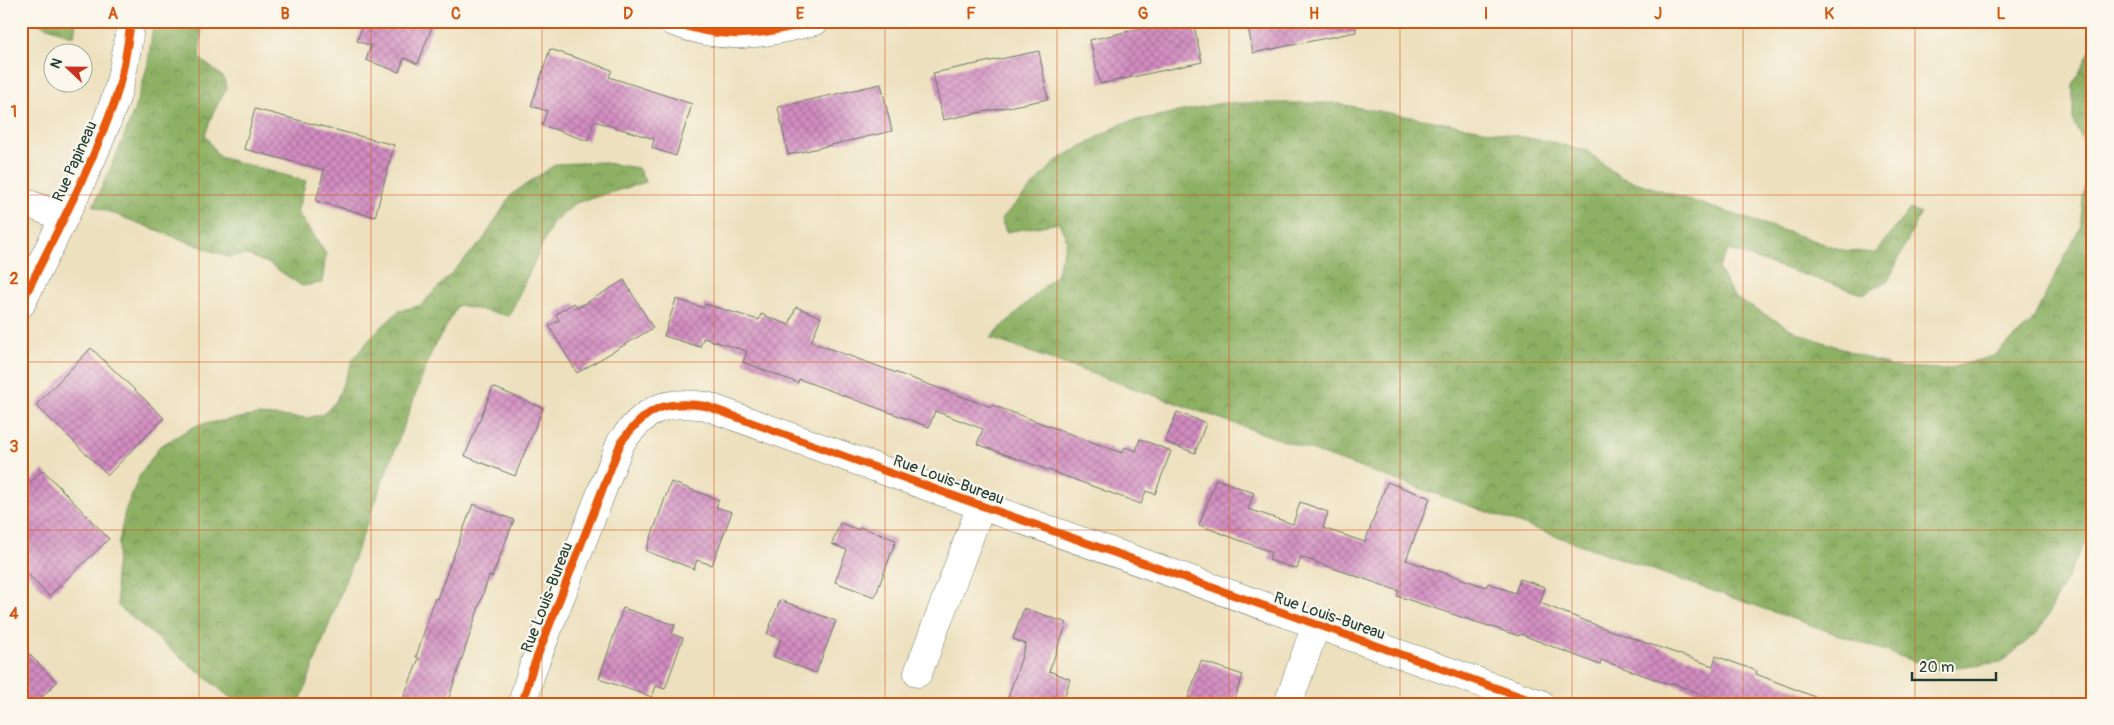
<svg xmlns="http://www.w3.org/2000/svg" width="2114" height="725" font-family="Pangolin,sans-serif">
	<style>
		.forest { fill: url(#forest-crowns); stroke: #56764c }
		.building { fill: url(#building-cross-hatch) }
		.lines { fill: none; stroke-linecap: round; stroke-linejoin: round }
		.minor-casing { stroke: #677664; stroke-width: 29 }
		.minor { stroke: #fff; stroke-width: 28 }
		.cycleway-casing { stroke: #fbf7ec; stroke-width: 11 }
		.cycleway { stroke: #e8590c; stroke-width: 8 }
		.grid { fill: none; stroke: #d45610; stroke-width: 1; stroke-opacity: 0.55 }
		.labels { text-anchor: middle; stroke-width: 4.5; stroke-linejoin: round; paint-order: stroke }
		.street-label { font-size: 16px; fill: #1f3d34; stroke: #fbf7ec }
		.neatline { fill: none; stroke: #d45610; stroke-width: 2 }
		.grid-label { font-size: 16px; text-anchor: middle; font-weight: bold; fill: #d45610 }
	</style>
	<defs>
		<pattern id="forest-crowns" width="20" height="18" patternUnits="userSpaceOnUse" patternTransform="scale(1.25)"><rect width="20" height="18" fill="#8db064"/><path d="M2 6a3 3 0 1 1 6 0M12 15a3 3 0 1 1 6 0" fill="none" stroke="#739053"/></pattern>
		<pattern id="building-cross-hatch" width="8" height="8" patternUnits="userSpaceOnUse" patternTransform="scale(1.25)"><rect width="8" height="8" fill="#d38dc1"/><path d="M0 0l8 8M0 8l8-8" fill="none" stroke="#ab749e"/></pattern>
	</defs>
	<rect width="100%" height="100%" fill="#fbf7ec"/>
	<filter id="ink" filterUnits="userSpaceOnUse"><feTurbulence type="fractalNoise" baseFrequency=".02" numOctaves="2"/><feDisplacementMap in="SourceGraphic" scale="10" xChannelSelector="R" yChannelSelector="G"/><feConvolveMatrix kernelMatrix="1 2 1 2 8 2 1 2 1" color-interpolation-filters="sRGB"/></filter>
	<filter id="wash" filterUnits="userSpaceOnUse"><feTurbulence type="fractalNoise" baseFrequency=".0096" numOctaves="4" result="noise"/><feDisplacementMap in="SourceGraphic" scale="20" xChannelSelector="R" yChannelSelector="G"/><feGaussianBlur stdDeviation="1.12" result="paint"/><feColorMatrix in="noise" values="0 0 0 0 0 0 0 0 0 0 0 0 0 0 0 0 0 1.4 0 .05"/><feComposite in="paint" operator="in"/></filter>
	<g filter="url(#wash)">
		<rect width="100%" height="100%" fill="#ede0be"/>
		<g class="forest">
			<polygon points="32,21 76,21 74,37"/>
			<path d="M154,21H178L201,30L199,58L223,77L227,88L213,113L205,135L219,157L306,181L297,212L326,254L322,283L302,286L268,263L247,255L228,257L93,206C114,161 135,116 147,67C150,52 151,36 154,21Z"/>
			<polygon points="2093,45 2093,527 2040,630 2002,662 1936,669 990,338 1056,275 1067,240 1059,223 1006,232 1001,219 1057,160 1123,123 1222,103 1333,103 1551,142 1587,151 1620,177 1843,250 1875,253 1910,209 1921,213 1888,281 1863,294 1728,250 1718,268 1734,297 1798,333 1893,367 1947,369 1993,356 2031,323 2080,228 2088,150 2073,121 2073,85"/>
			<polygon points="599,162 638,168 646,182 576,203 553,222 509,316 458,305 432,351 299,704 238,704 118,606 115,575 119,542 125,511 139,477 160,446 197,425 258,415 307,418 324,414 336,401 353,359 376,332 399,311 421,305 483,240 512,194 556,164"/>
		</g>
		<g id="blocks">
			<g class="building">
				<polygon points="364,21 434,21 418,64 404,58 399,72 366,60 371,46 357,41"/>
				<polygon points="1174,21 1193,21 1202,62 1100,84 1090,40"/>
				<polygon points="1247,21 1355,21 1356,32 1253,53"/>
				<polygon points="550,49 612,70 609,77 692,104 676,156 652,148 654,139 594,121 588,141 542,125 547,111 531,106"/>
				<polygon points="1039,51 1048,99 943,120 933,73"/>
				<polygon points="881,84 892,131 788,155 778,107"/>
				<polygon points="255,109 394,145 375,217 316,201 324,170 244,149"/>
				<polygon points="624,280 653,328 577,373 549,326 559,320 556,314 574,303 578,308"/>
				<polygon points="676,299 704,308 705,304 759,320 761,314 789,325 796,307 821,317 811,342 991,407 992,405 1122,453 1125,447 1136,451 1140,439 1171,451 1155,494 1146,491 1141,504 977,444 983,429 935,411 929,427 799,379 798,383 743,362 747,351 703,338 700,347 664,336"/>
				<polygon points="91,348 164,418 108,475 36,405"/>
				<polygon points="493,387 543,408 515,476 465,456"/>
				<polygon points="1177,412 1206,423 1195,453 1165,442"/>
				<polygon points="43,470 109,539 49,596 21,567 21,490"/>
				<polygon points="1216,479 1254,493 1248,509 1293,524 1300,502 1328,512 1323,528 1365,542 1387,482 1430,498 1406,560 1486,587 1488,583 1515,593 1520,579 1545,587 1540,603 1606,629 1713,666 1716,656 1757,671 1756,674 1828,702 1828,704 1727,704 1672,683 1671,685 1601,660 1600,665 1520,634 1519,636 1397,596 1399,591 1301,557 1297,569 1269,560 1271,552 1199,525"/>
				<polygon points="671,482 719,500 716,507 732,512 712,565 697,560 694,569 646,551"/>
				<polygon points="473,504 514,520 492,577 489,576 447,704 401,704 419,658 416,657 435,598 437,599"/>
				<polygon points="840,523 859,530 860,527 896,540 875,597 835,582 847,550 832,544"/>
				<polygon points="780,600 836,621 816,673 774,657 781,639 767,634"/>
				<polygon points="623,608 675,625 672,634 683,638 665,689 656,686 652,697 599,679"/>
				<polygon points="1024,608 1067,623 1049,671 1070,679 1062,704 1006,704 1026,644 1013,639"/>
				<polygon points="21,646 57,682 35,704 21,704"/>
				<polygon points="1201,661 1243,675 1233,704 1186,704"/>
			</g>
		</g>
	</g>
	<g filter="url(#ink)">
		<use href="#blocks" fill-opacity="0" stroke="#677664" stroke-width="1"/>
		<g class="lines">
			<g class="minor-casing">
				<g id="minor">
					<path d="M671,21C726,42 760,35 815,21"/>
					<polyline points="21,201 63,217"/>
					<path d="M21,304C53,239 89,173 114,103C123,77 127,49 131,21"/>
					<polyline points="918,673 981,506"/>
					<path d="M522,704L532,670L621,442C647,408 663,400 706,406L943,492L1541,704"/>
					<polyline points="1288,704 1316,625"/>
				</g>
			</g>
			<use href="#minor" class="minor"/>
			<g class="cycleway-casing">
				<g id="cycleway">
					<path d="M671,21C726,42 760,35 815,21"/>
					<path d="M21,304C53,239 89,173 114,103C123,77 127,49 131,21"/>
					<path d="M522,704L532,670L621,442C647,408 663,400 706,406L943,492L1541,704"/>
				</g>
			</g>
			<use href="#cycleway" class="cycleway"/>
		</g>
	</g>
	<path class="grid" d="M199,21V704M371,21V704M542,21V704M714,21V704M885,21V704M1057,21V704M1229,21V704M1400,21V704M1572,21V704M1743,21V704M1915,21V704M21,195H2093M21,362H2093M21,530H2093"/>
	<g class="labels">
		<g class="street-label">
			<text transform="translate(74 161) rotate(-66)" y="6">Rue Papineau</text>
			<text transform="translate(949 479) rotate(20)" y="6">Rue Louis-Bureau</text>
			<text transform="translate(546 597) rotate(-69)" y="6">Rue Louis-Bureau</text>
			<text transform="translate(1330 615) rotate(19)" y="6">Rue Louis-Bureau</text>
		</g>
	</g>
	<rect width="2114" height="725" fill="none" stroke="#fbf7ec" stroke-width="55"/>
	<g transform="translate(68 68) rotate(292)"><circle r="24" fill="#fbf7ec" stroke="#a3ada2"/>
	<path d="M0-4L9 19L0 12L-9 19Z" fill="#c8321e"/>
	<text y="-8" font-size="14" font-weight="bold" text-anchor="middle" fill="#1f3d34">N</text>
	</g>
	<path d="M1912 672v8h84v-8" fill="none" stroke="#1f3d34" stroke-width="2.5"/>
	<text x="1919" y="672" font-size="15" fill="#1f3d34" stroke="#fbf7ec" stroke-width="4" paint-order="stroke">20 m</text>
	<rect x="28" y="28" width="2058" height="670" class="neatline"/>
	<g class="grid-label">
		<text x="113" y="19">A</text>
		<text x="285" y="19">B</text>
		<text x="456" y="19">C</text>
		<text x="628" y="19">D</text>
		<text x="800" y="19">E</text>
		<text x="971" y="19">F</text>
		<text x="1143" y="19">G</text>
		<text x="1314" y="19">H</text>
		<text x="1486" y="19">I</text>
		<text x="1658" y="19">J</text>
		<text x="1829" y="19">K</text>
		<text x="2001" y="19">L</text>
		<text x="14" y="117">1</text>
		<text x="14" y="284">2</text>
		<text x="14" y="452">3</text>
		<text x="14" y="619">4</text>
	</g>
</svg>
